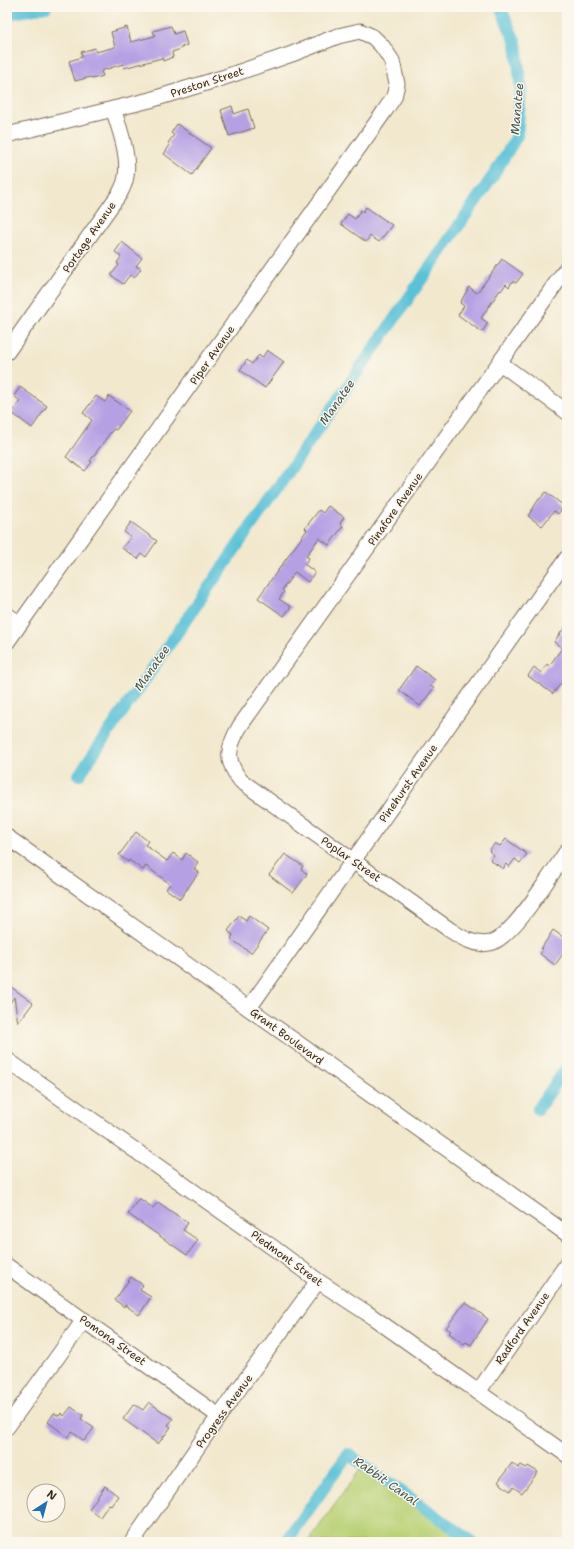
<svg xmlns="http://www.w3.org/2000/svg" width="574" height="1549" font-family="'Shantell Sans',sans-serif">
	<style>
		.green { fill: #bad176; stroke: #7a7e4a }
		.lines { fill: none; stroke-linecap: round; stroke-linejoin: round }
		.canal { stroke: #5ac1d7; stroke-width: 12 }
		.building { fill: #b5a0e4 }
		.minor-casing { stroke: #7b6c5c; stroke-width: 17 }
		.minor { stroke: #fff; stroke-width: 15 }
		.labels { text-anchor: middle; stroke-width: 3; stroke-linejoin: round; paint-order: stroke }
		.street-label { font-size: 11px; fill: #3b2a1e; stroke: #fbf7ec }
		.water-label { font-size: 12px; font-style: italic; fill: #445756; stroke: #fbf7ec }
	</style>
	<rect width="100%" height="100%" fill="#fbf7ec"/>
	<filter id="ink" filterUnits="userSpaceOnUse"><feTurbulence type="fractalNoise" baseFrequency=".025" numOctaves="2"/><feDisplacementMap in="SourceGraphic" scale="8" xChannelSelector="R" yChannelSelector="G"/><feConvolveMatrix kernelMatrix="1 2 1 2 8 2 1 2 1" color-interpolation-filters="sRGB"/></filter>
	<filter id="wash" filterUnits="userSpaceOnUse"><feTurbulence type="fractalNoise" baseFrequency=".012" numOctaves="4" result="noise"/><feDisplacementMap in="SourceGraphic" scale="16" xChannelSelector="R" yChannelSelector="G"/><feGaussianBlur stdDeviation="0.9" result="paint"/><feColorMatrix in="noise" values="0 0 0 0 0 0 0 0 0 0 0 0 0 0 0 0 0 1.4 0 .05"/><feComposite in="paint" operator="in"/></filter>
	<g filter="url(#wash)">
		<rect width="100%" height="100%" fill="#f2e8ce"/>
		<polygon class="green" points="359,1471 364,1471 464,1542 308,1542"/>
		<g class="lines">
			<g class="canal">
				<polyline points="7,14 46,7"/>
				<polyline points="79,775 493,176 517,136 521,89 516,43 500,7"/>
				<polyline points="538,1109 567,1067"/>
				<polyline points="286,1542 348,1454 473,1542"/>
			</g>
		</g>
		<g id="blocks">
			<g class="building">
				<polygon points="171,26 174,34 183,31 187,45 181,47 181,49 172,52 173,57 163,61 162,58 124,68 123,64 101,71 103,76 92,79 91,77 75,81 69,61 82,57 81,52 95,48 96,52 115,47 111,32 127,27 131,42 155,36 153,31"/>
				<polygon points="232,106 234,114 248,109 254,128 229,136 221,110"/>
				<polygon points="177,124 211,148 192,175 164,154 170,145 168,143 174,135 171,133"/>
				<polygon points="366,207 392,225 379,242 370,236 366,242 341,224 348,214 355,219 361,210 363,212"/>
				<polygon points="122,242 142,258 136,266 141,269 134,278 130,275 123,284 111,275 119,265 117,263 121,257 115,252"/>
				<polygon points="502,259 523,274 516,283 513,281 509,287 506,284 501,291 500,290 481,318 488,323 482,332 458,315 464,306 460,303 469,287 477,293"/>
				<polygon points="267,350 284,362 265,388 240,370 247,360 252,364 259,355 262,358"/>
				<polygon points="20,387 47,406 32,428 12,413 20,401 14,396"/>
				<polygon points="96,396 105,402 109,396 130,411 116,430 114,429 110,433 90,461 92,462 85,471 66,457 92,420 83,413"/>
				<polygon points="546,492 564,506 558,514 554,511 542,526 528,516 539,499 540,499"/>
				<polygon points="328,506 344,517 340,523 343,526 329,545 319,538 306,556 309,558 304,564 315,572 308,582 295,572 282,590 284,592 279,599 291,607 284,616 258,598 307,530 305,528 319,510 323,513"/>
				<polygon points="131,522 157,541 146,557 142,554 138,559 122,548 131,537 124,532"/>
				<polygon points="567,624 567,675 553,694 528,676 534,667 541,673 547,664 549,666 562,648 554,642"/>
				<polygon points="416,666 435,680 430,686 434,688 420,706 399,690"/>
				<polygon points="136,832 148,841 145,845 167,861 173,853 182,860 186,853 198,862 194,869 199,872 180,899 166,889 170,884 146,866 143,870 129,860 128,862 119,855"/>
				<polygon points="506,839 527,854 520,863 515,859 509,867 506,864 503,869 490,860 494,855 489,851 495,843 500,846"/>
				<polygon points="285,854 303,866 301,869 307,874 293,893 269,875"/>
				<polygon points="239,916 246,921 249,916 268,930 251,953 231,939 233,935 228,931"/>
				<polygon points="553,930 567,940 567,948 555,965 540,954 543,950 541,949"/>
				<polygon points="7,984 33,1003 18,1023 14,997 7,1007"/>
				<polygon points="139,1198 153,1208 158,1202 188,1223 183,1230 198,1240 187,1255 128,1214"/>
				<polygon points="131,1277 143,1285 140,1290 151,1297 139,1315 125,1305 124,1307 115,1300"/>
				<polygon points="465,1302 488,1319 471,1345 466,1342 464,1344 449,1333 451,1331 446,1328"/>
				<polygon points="149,1402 173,1419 168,1425 171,1427 158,1444 123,1419 134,1404 143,1410"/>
				<polygon points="71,1407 83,1415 81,1419 94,1428 84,1441 72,1432 68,1437 48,1422 54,1413 59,1416 61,1413 64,1416"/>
				<polygon points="512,1463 518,1468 521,1465 526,1468 528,1466 538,1472 522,1493 513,1487 510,1491 498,1482"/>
				<polygon points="105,1486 118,1496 111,1506 109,1504 100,1517 89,1509"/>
			</g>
		</g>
	</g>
	<g filter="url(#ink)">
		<use href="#blocks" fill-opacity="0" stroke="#7b6c5c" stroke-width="1"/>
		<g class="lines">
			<g class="minor-casing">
				<g id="minor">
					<polyline points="7,135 150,100 222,78 292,54 338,36 360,31 373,37 382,46 392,61 397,84 394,97 384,112 7,642"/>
					<path d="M567,268L240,726C227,748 225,761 241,781L450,930C462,938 475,946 490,943C512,939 553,871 567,851"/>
					<path d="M7,352L120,193C122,189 124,185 125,181C131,161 120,129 113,109"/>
					<polyline points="500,363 567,412"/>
					<polyline points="7,615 19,623"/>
					<polyline points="7,837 567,1234"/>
					<polyline points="249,1008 567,558"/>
					<polyline points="7,1060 275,1249 318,1281 367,1313 567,1455"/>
					<polyline points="7,1266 219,1416"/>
					<polyline points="478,1392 567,1264"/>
					<polyline points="7,1427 84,1320"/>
					<polyline points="132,1542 219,1416 318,1281"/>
				</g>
			</g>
			<use href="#minor" class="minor"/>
		</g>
	</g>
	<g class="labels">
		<g class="street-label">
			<text transform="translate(207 82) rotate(-18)" y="4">Preston Street</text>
			<text transform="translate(89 237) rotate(-55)" y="4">Portage Avenue</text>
			<text transform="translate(212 355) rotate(-55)" y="4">Piper Avenue</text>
			<text transform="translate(395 509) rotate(-55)" y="4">Pinafore Avenue</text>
			<text transform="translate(408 783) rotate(-55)" y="4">Pinehurst Avenue</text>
			<text transform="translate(351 859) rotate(35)" y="4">Poplar Street</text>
			<text transform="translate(287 1036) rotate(36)" y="4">Grant Boulevard</text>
			<text transform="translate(287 1258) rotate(36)" y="4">Piedmont Street</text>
			<text transform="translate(522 1328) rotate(-55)" y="4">Radford Avenue</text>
			<text transform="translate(113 1340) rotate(35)" y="4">Pomona Street</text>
			<text transform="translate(224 1411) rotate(-54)" y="4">Progress Avenue</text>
		</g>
		<g class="water-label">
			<text transform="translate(517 109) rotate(-85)" y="4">Manatee</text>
			<text transform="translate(337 402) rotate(-55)" y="4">Manatee</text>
			<text transform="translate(152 668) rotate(-55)" y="4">Manatee</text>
			<text transform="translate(386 1481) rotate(35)" y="4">Rabbit Canal</text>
		</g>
	</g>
	<rect width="574" height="1549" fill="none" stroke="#fbf7ec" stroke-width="24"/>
	<g transform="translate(46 1503) rotate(36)"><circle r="19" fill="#fbf7ec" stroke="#aea59a"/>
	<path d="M0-3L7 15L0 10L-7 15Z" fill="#1f6fb2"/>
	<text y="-6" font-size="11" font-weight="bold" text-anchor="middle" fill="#3b2a1e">N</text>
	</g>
</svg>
